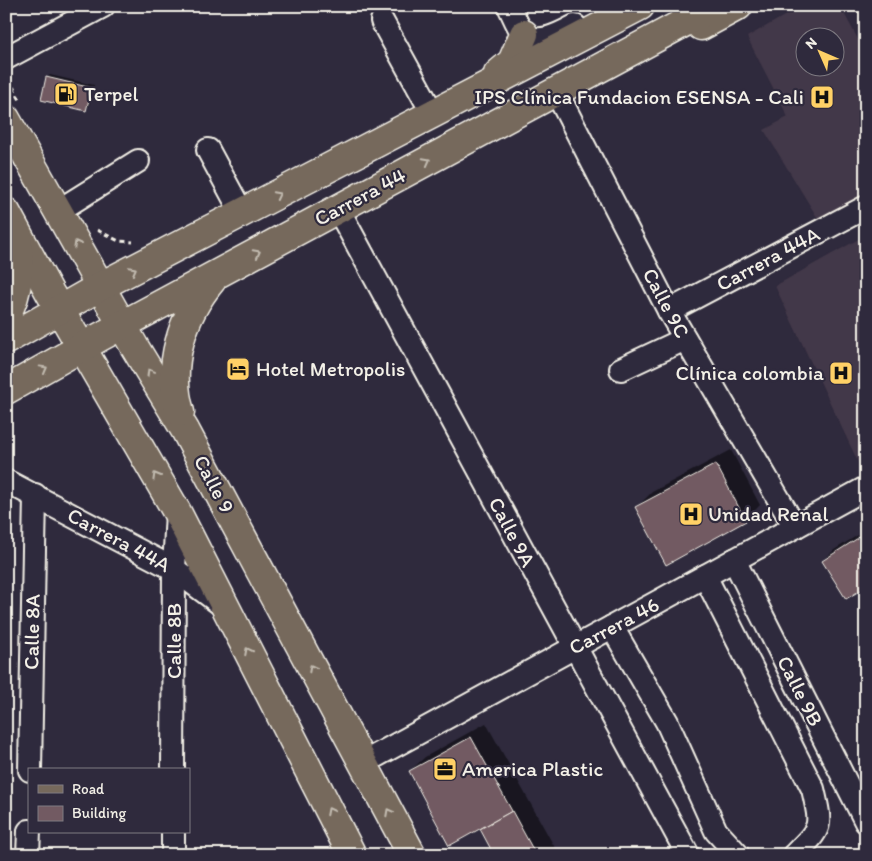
<svg xmlns="http://www.w3.org/2000/svg" width="872" height="861" font-family="Itim,sans-serif">
	<style>
		.built { fill: #433848; fill-rule: evenodd }
		.shadow { fill: #0007 }
		.building { fill: #725a62; stroke: #f4f1e8 }
		.lines { fill: none; stroke-linecap: round; stroke-linejoin: round }
		.minor-casing { stroke: #f4f1e8; stroke-width: 26 }
		.major-casing { stroke: #f4f1e8; stroke-width: 31 }
		.path { stroke: #f4f1e8; stroke-width: 3; stroke-dasharray: 5 4; stroke-linecap: butt }
		.minor { stroke: #2f2a3d; stroke-width: 22 }
		.major { stroke: #76695c; stroke-width: 28 }
		.oneway { stroke: #c2bbb0 }
		.labels { text-anchor: middle; stroke-width: 4.5; stroke-linejoin: round; paint-order: stroke }
		.poi-label { font-size: 21px; fill: #f4f1e8; stroke: #2f2a3d; text-anchor: start }
		.street-label { font-size: 21px; fill: #f4f1e8; stroke: #2f2a3d }
	</style>
	<rect width="100%" height="100%" fill="#2f2a3d"/>
	<filter id="ink" filterUnits="userSpaceOnUse"><feTurbulence type="fractalNoise" baseFrequency=".02" numOctaves="2"/><feDisplacementMap in="SourceGraphic" scale="10" xChannelSelector="R" yChannelSelector="G"/><feConvolveMatrix kernelMatrix="1 2 1 2 8 2 1 2 1" color-interpolation-filters="sRGB"/></filter>
	<g filter="url(#ink)">
		<g class="built">
			<path d="M802,6H840L866,54V73L864,74L866,78V196L820,222L764,130L788,117L747,37ZM804,38H834V68H804Z"/>
			<polygon points="866,235 866,461 859,464 775,286"/>
		</g>
		<g class="shadow">
			<polygon points="50,75 94,85 89,106 86,109 47,78"/>
			<polygon points="731,450 760,505 746,520 637,507 652,492"/>
			<polygon points="866,530 866,585 823,561 834,550"/>
			<polygon points="486,723 559,855 495,855 480,827 410,771 425,757"/>
		</g>
		<g class="building">
			<polygon points="46,77 92,88 86,111 41,100"/>
			<polygon points="716,464 746,521 666,565 635,507"/>
			<polygon points="866,533 866,587 846,599 822,561"/>
			<polygon points="471,737 512,811 449,846 409,771"/>
			<polygon points="512,811 536,855 494,855 480,829"/>
		</g>
		<g class="lines">
			<g class="minor-casing">
				<g id="minor">
					<path d="M509,6C513,14 518,28 524,34C538,47 562,33 575,26"/>
					<polyline points="382,21 433,114"/>
					<polyline points="6,58 103,6"/>
					<polyline points="561,101 669,311 795,527"/>
					<polyline points="208,150 242,213"/>
					<polyline points="338,209 688,855"/>
					<polyline points="58,211 138,161"/>
					<polyline points="669,311 866,207"/>
					<polyline points="621,369 685,339"/>
					<polyline points="6,481 174,569 226,608"/>
					<polyline points="734,560 866,822"/>
					<path d="M705,576L813,789C822,828 822,827 794,855"/>
					<polyline points="612,627 667,722 716,831 738,855"/>
					<polyline points="363,763 866,488"/>
					<polyline points="30,770 35,495"/>
					<polyline points="173,770 174,569 177,512"/>
					<polyline points="28,855 29,831"/>
					<polyline points="173,855 173,832"/>
				</g>
			</g>
			<g class="major-casing">
				<g id="major">
					<polyline points="701,26 738,6"/>
					<polyline points="498,74 512,62 524,34"/>
					<polyline points="6,119 134,346 185,430 412,855"/>
					<polyline points="6,212 50,293 177,512 352,855"/>
					<path d="M6,315C20,291 20,264 17,237"/>
					<polyline points="6,340 101,286 640,6"/>
					<polyline points="6,390 100,337 715,6"/>
					<path d="M180,412C166,366 182,316 212,280"/>
				</g>
			</g>
			<g class="path">
				<polyline points="9,79 20,100"/>
				<polyline points="97,230 119,241 133,242"/>
			</g>
			<use href="#minor" class="minor"/>
			<use href="#major" class="major"/>
		</g>
		<defs><path id="oneway-chevron" d="M-2-3.5L2.5 0L-2 3.5" fill="none" stroke-width="1.6" stroke-linecap="round" stroke-linejoin="round" transform="scale(1.25)"/></defs>
		<g class="oneway">
			<use href="#oneway-chevron" transform="translate(427 161) rotate(-28)"/>
			<use href="#oneway-chevron" transform="translate(277 195) rotate(-27)"/>
			<use href="#oneway-chevron" transform="translate(77 244) rotate(-119)"/>
			<use href="#oneway-chevron" transform="translate(257 253) rotate(-28)"/>
			<use href="#oneway-chevron" transform="translate(133 270) rotate(-28)"/>
			<use href="#oneway-chevron" transform="translate(44 369) rotate(-29)"/>
			<use href="#oneway-chevron" transform="translate(150 372) rotate(-121)"/>
			<use href="#oneway-chevron" transform="translate(156 476) rotate(-120)"/>
			<use href="#oneway-chevron" transform="translate(248 651) rotate(-117)"/>
			<use href="#oneway-chevron" transform="translate(312 668) rotate(-118)"/>
			<use href="#oneway-chevron" transform="translate(330 811) rotate(-117)"/>
			<use href="#oneway-chevron" transform="translate(389 812) rotate(-118)"/>
		</g>
	</g>
	<defs>
		<g id="fuel-square" transform="scale(1.25)"><rect x="-9" y="-9" width="18" height="18" rx="4" fill="#ffd166" stroke="#2f2a3d"/><path d="M-5.5-6h7V0h2V4h1.3V-2.5L3-4.5l.8-.8L6-3V5H2.5V1h-1V6h-7ZM-4.2-4.7v3.2H.2V-4.7Z" fill="#111"/></g>
		<g id="hospital-square" transform="scale(1.25)"><rect x="-9" y="-9" width="18" height="18" rx="4" fill="#ffd166" stroke="#2f2a3d"/><path d="M-5-5h3v3.5h4V-5h3V5h-3V1.5h-4V5h-3Z" fill="#111"/></g>
		<g id="hotel-square" transform="scale(1.25)"><rect x="-9" y="-9" width="18" height="18" rx="4" fill="#ffd166" stroke="#2f2a3d"/><path d="M-6-4.5h1.5V1H6V5H4.5V3h-9V5H-6ZM-4 0a1.8 1.8 0 1 1 3.6 0ZM.5 0V-2.5h3Q6-2.5 6 0Z" fill="#111"/></g>
		<g id="office-square" transform="scale(1.25)"><rect x="-9" y="-9" width="18" height="18" rx="4" fill="#ffd166" stroke="#2f2a3d"/><path d="M-6-3h4V-5.5h4V-3h4V5H-6ZM-1-4.5V-3h2v-1.5ZM-6 0V1H6V0Z" fill="#111"/></g>
	</defs>
	<g fill-rule="evenodd">
		<use href="#fuel-square" x="66" y="94"/>
		<use href="#hospital-square" x="822" y="97"/>
		<use href="#hotel-square" x="238" y="369"/>
		<use href="#hospital-square" x="841" y="373"/>
		<use href="#hospital-square" x="691" y="514"/>
		<use href="#office-square" x="445" y="769"/>
	</g>
	<g class="labels">
		<g class="poi-label">
			<text x="84" y="101">Terpel</text>
			<text x="804" y="104" text-anchor="end">IPS Clínica Fundacion ESENSA - Cali</text>
			<text x="256" y="376">Hotel Metropolis</text>
			<text x="824" y="380" text-anchor="end">Clínica colombia</text>
			<text x="708" y="521">Unidad Renal</text>
			<text x="462" y="776">America Plastic</text>
		</g>
		<g class="street-label">
			<text transform="translate(360 197) rotate(-28)" y="7">Carrera 44</text>
			<text transform="translate(768 259) rotate(-28)" y="7">Carrera 44A</text>
			<text transform="translate(666 303) rotate(62)" y="7">Calle 9C</text>
			<text transform="translate(214 484) rotate(62)" y="7">Calle 9</text>
			<text transform="translate(512 532) rotate(62)" y="7">Calle 9A</text>
			<text transform="translate(119 540) rotate(28)" y="7">Carrera 44A</text>
			<text transform="translate(614 626) rotate(-28)" y="7">Carrera 46</text>
			<text transform="translate(32 632) rotate(-89)" y="7">Calle 8A</text>
			<text transform="translate(174 641) rotate(-90)" y="7">Calle 8B</text>
			<text transform="translate(800 691) rotate(63)" y="7">Calle 9B</text>
		</g>
	</g>
	<rect width="872" height="861" fill="none" stroke="#2f2a3d" stroke-width="25"/>
	<rect x="12" y="12" width="847" height="836" fill="none" stroke="#f4f1e8" stroke-width="2" filter="url(#ink)"/>
	<rect x="28" y="768" width="162" height="65" fill="#2f2a3d" stroke="#7e7a81"/>
	<rect x="38" y="785" width="25" height="8" fill="#76695c" stroke="#7e7a81"/>
	<text x="72" y="794" font-size="15" fill="#f4f1e8">Road</text>
	<rect x="38" y="806" width="25" height="15" fill="#725a62" stroke="#7e7a81"/>
	<text x="72" y="818" font-size="15" fill="#f4f1e8">Building</text>
	<g transform="translate(820 52) rotate(315)"><circle r="24" fill="#2f2a3d" stroke="#7e7a81"/>
	<path d="M0-4L9 19L0 12L-9 19Z" fill="#ffd166"/>
	<text y="-8" font-size="14" font-weight="bold" text-anchor="middle" fill="#f4f1e8">N</text>
	</g>
</svg>
